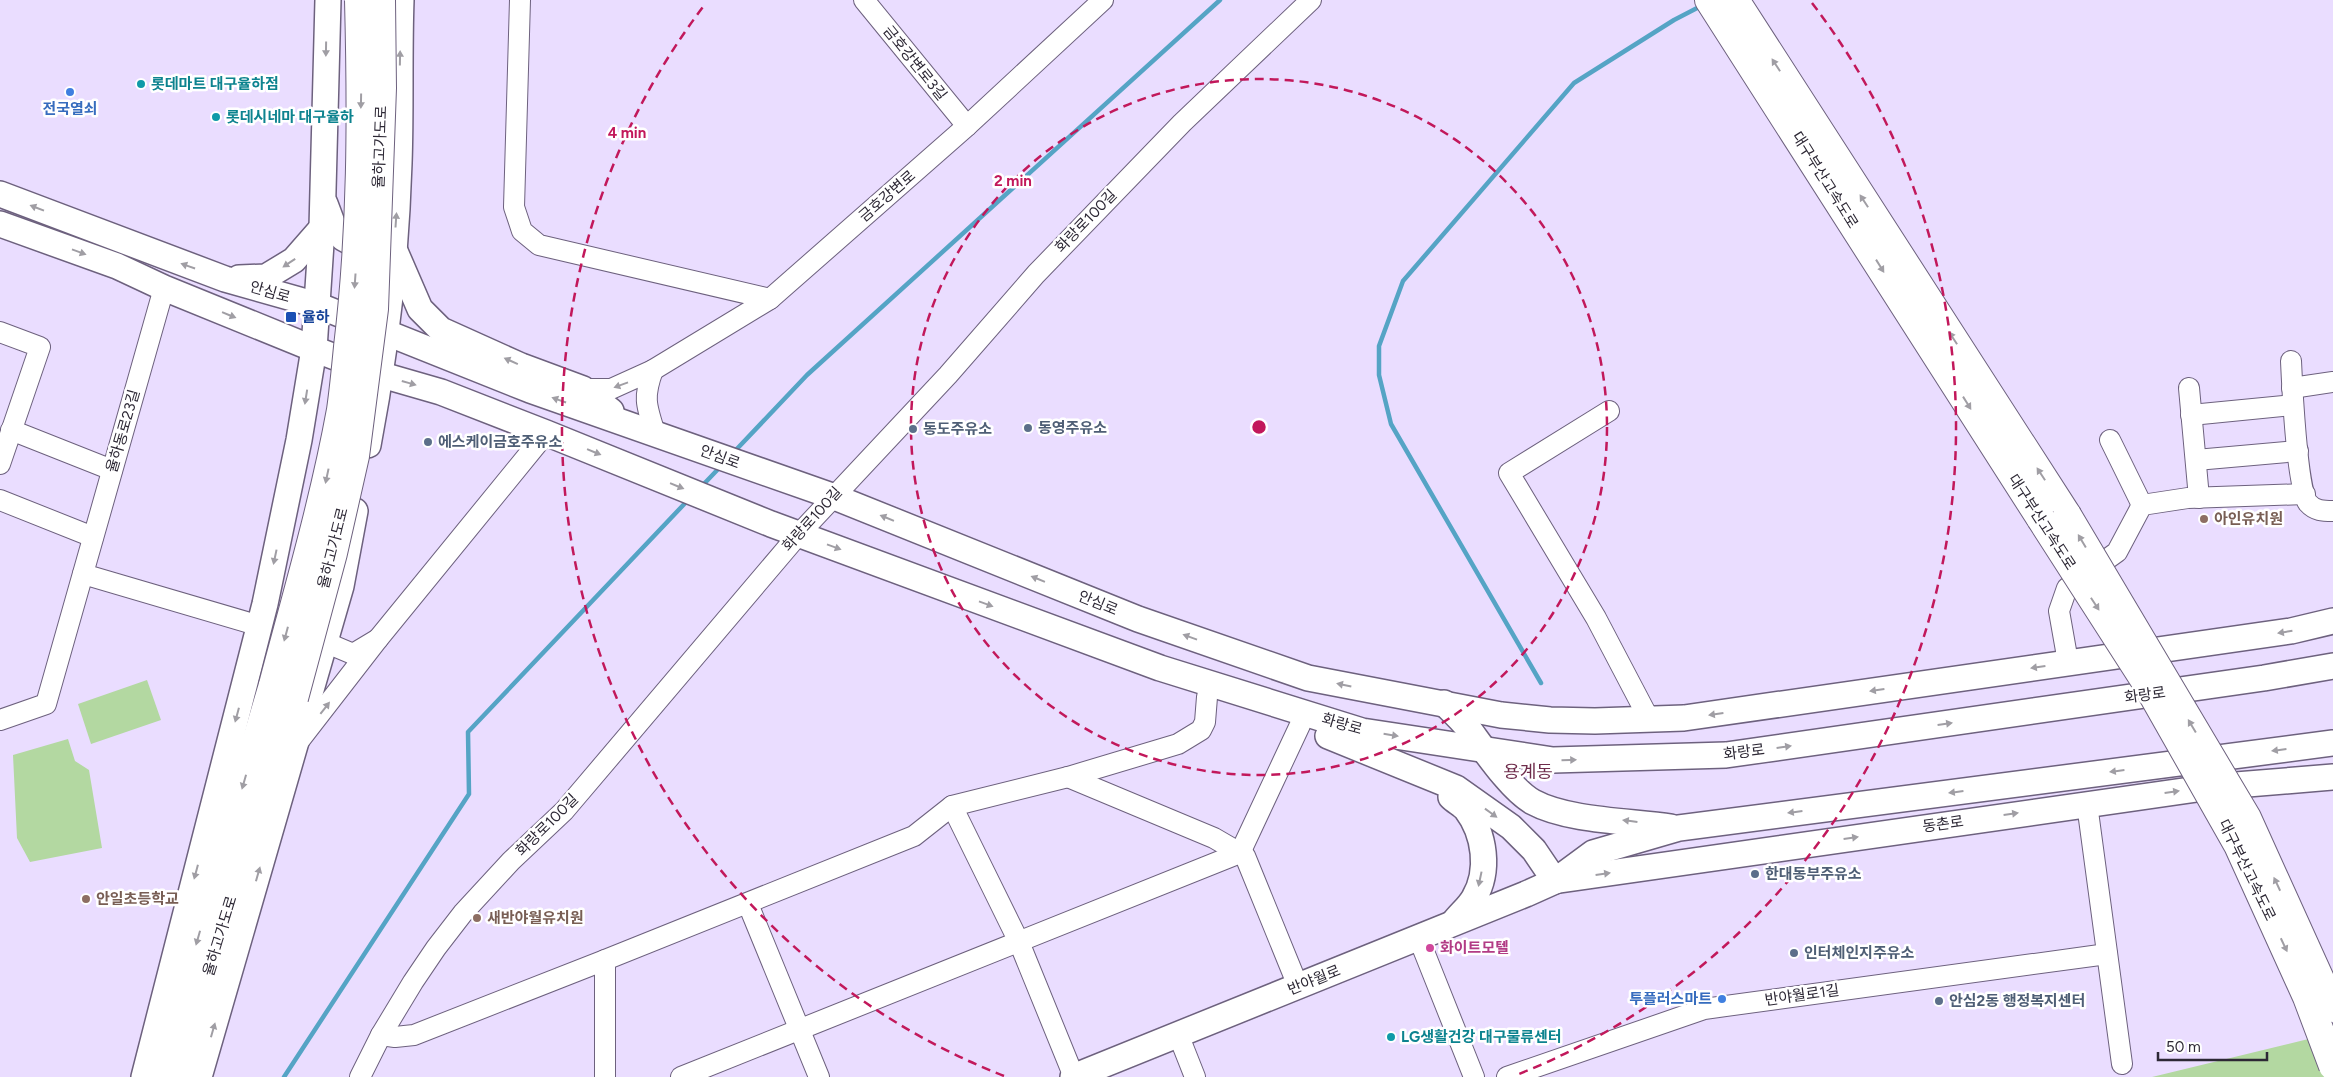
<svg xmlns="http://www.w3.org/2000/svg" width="2333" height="1077" font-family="Figtree,'Noto Sans KR',sans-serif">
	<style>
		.green { fill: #b3d8a1 }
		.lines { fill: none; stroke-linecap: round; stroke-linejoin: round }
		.stream { stroke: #55a4c5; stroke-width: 4.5 }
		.minor-casing { stroke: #6d617e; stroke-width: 22 }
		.major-casing { stroke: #6d617e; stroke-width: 28 }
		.highway-casing { stroke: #6d617e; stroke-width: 30 }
		.minor { stroke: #fff; stroke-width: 20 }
		.major { stroke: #fff; stroke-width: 25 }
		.highway { stroke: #fff; stroke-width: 28 }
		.highway-bridge-casing { stroke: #6d617e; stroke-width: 30; stroke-linecap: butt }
		.highway-bridge { stroke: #fff; stroke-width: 28 }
		.oneway { fill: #a09ea4 }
		.ring { fill: none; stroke: #c2185b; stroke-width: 2.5; stroke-dasharray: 9 6 }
		.culture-dot { fill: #0f9aa8; stroke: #fff; stroke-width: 2 }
		.shop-dot { fill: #3f7fe0; stroke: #fff; stroke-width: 2 }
		.transit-dot { fill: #1a4fb4; stroke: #fff; stroke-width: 2 }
		.service-dot { fill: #5c6f8a; stroke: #fff; stroke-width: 2 }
		.education-dot { fill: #8d6e63; stroke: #fff; stroke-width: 2 }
		.hotel-dot { fill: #d1479c; stroke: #fff; stroke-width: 2 }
		.labels { text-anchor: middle; stroke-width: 5; stroke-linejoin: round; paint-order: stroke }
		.street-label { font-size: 15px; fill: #2d2835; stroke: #fff }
		.culture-label { font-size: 15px; font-weight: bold; fill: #0d838f; stroke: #fff; text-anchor: start }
		.shop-label { font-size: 15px; font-weight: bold; fill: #366cbe; stroke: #fff }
		.transit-label { font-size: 15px; font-weight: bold; fill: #164399; stroke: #fff; text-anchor: start }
		.service-label { font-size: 15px; font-weight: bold; fill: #4e5e75; stroke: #fff; text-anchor: start }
		.education-label { font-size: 15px; font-weight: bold; fill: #785e54; stroke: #fff; text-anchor: start }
		.hotel-label { font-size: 15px; font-weight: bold; fill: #b23c85; stroke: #fff; text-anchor: start }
		.quarter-label { font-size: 18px; fill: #6e2c4b; stroke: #fff }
		.centre { fill: #c2185b; stroke: #fff; stroke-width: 2.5 }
		.ring-label { font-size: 15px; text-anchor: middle; font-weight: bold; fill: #c2185b; stroke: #fff; stroke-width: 5; stroke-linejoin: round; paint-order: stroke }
	</style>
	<rect width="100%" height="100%" fill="#eaddff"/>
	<g class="green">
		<polygon points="147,680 161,720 91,744 78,704"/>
		<polygon points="68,739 75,761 89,770 102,848 30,862 17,838 13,755"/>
		<polygon points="2333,1033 2333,1075 2325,1077 2152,1077"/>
	</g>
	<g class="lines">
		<g class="stream">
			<polyline points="734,452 807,375 1220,0"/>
			<polyline points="701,487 722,465"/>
			<polyline points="1541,683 1391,424 1379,375 1379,346 1403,281 1574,83 1674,20 1701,6"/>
			<polyline points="284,1077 469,794 468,732 689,499"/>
		</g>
		<g class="minor-casing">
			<g id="minor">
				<polyline points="520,0 514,207 522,231 539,245 770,299"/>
				<polyline points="864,0 967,126"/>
				<polyline points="0,332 40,347 0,464"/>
				<path d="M2291,361C2292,383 2297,490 2308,503C2315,511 2323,511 2333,511"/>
				<polyline points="653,370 770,299 967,126 1103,0"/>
				<polyline points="2189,388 2199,498"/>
				<polyline points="2292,388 2333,382"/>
				<path d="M583,389H611L653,370C643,397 646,405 655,433"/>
				<polyline points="1609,411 1509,473 1596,618 1649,719"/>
				<polyline points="2191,415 2293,405"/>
				<polyline points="11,430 112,470"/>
				<polyline points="2110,440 2142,505"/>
				<polyline points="2196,460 2298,451"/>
				<polyline points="0,500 93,537"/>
				<polyline points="83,574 260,626"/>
				<polyline points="378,639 546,433"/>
				<polyline points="2068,662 2059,611 2067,588 2117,552 2142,505 2188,498 2305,494"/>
				<polyline points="0,720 46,704 164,288"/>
				<polyline points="299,741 378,639 353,654 334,646 326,638"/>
				<polyline points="1068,777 1214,838 1245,856 1298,986"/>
				<polyline points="2087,804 2122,1064"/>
				<polyline points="952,806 1019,942 1074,1077"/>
				<polyline points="748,904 819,1077"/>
				<polyline points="1419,939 1474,1077"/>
				<polyline points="1178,1034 1195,1077"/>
				<polyline points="381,1035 395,1037 414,1035 605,960"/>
				<polyline points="360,1077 381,1035 413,982 436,948 463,913 511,861 564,811 799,534 948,375 1036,274 1182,123 1311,0"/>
				<polyline points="605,1077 605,960 914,836 952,806 1068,777 1178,744 1201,730 1205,722 1207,697"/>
				<polyline points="681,1077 1240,853 1300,725"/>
				<polyline points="1507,1077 1704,1009 2107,954"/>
			</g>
		</g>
		<g class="major-casing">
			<g id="major">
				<polyline points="0,194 225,279 317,305 530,390 832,496 1138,619 1308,678 1501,715 1550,720 1595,721 1684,718 2291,631 2333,621"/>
				<polyline points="325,204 334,228 343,238 365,250 394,249 420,309 441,330 521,366 583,389 611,411"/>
				<polyline points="0,224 117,266 164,288 314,349 382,375 441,392 546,433 771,524 1160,668 1362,731 1553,760 1726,755 2264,678 2333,666"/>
				<polyline points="239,278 266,277 294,260 322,228"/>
				<path d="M368,445C386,352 396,257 399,163C401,109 399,54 401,0"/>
				<path d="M1444,703C1452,711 1461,719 1468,728C1483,748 1511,790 1533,802C1568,821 1630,821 1671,827"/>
				<polyline points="1328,736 1456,788 1511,827 1534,850 1555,881"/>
				<path d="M1451,797C1455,801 1462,805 1466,809C1485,834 1490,871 1474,898C1469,907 1460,914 1454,922"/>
				<polyline points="1560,880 2211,787 2333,777"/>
				<polyline points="144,1077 265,604 299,440 314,349 322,228 328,0"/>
				<polyline points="199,1077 341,586 355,511"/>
				<polyline points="1073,1077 1526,894 1555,881 1593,853 1679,828 2333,743"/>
			</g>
		</g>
		<g class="highway-casing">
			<g id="highway">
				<polyline points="1709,0 2041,519"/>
				<polyline points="1735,0 2067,515"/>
				<polyline points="157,1077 273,685"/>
				<polyline points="179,1077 202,994 294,698"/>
			</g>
		</g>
		<use href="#minor" class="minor"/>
		<use href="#major" class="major"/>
		<use href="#highway" class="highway"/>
		<g class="highway-bridge-casing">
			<g id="highway-bridge">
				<polyline points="2067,515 2247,818 2333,1008"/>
				<polyline points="2041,519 2145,681 2238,845 2307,997 2333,1066"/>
				<path d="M273,685C297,594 324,503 341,410C344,389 346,368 348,347C362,231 362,116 359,0"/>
				<polyline points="294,698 333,553 355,456 374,309 382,88 381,0"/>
			</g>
		</g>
		<use href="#highway-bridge" class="highway-bridge"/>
	</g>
	<defs><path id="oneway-solid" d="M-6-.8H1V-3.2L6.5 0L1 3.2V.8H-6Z" transform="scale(1.25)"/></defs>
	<g class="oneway">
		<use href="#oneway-solid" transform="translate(326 49) rotate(91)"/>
		<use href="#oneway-solid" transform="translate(400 58) rotate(-89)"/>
		<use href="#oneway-solid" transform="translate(1776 65) rotate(-123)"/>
		<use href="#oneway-solid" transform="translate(361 101) rotate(91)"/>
		<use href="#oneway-solid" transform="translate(1864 201) rotate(-123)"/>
		<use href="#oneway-solid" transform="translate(37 208) rotate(-159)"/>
		<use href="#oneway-solid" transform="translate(396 220) rotate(-86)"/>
		<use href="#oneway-solid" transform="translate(79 252) rotate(20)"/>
		<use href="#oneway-solid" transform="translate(289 263) rotate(146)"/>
		<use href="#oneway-solid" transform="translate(188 266) rotate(-161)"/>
		<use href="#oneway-solid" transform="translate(1880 266) rotate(58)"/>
		<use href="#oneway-solid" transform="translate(355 281) rotate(94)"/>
		<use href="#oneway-solid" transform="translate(229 315) rotate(22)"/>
		<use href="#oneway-solid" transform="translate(1953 338) rotate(-123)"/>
		<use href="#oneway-solid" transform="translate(511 361) rotate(-156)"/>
		<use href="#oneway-solid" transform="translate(409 383) rotate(16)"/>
		<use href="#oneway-solid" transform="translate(621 385) rotate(160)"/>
		<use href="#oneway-solid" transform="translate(306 397) rotate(99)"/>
		<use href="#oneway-solid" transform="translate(559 400) rotate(-161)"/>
		<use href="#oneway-solid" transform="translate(1967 403) rotate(58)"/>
		<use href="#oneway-solid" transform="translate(594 452) rotate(22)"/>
		<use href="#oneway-solid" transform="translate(2041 474) rotate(-123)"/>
		<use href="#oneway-solid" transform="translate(327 476) rotate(102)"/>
		<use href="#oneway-solid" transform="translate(677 486) rotate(22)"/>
		<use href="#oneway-solid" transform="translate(887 518) rotate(-158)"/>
		<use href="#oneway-solid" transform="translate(2082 541) rotate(-121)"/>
		<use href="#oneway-solid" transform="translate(834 547) rotate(20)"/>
		<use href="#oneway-solid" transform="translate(275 557) rotate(102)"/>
		<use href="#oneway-solid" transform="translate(1038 579) rotate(-158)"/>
		<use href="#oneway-solid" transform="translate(986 604) rotate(20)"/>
		<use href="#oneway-solid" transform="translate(2095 604) rotate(57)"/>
		<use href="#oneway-solid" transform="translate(2285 632) rotate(171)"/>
		<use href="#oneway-solid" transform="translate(286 634) rotate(105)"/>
		<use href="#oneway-solid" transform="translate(1190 637) rotate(-160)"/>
		<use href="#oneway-solid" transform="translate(2038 667) rotate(172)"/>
		<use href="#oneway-solid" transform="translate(1344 685) rotate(-168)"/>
		<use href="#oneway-solid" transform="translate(1877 690) rotate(172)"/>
		<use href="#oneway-solid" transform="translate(325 708) rotate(-52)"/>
		<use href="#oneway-solid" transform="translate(1716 714) rotate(172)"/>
		<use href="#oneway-solid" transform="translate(237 715) rotate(105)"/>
		<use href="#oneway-solid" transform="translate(1945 724) rotate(-8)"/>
		<use href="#oneway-solid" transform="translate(2192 726) rotate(-121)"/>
		<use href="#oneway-solid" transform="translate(1391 735) rotate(9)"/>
		<use href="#oneway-solid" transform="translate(1784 747) rotate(-8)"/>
		<use href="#oneway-solid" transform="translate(2279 750) rotate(173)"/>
		<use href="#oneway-solid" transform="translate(1569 760) rotate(-2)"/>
		<use href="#oneway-solid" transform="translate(2117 771) rotate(173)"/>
		<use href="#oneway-solid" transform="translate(244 782) rotate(106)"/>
		<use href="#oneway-solid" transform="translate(1956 792) rotate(173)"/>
		<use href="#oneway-solid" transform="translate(2172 792) rotate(-8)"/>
		<use href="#oneway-solid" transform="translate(1795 812) rotate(173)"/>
		<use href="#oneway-solid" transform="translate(1491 813) rotate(36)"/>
		<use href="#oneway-solid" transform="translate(2011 814) rotate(-8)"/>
		<use href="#oneway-solid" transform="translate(1630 821) rotate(-173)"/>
		<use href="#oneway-solid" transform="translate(1851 838) rotate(-8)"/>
		<use href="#oneway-solid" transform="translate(196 872) rotate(105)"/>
		<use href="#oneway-solid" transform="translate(258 874) rotate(-74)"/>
		<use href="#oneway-solid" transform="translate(1603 874) rotate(-8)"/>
		<use href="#oneway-solid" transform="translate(1480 879) rotate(102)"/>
		<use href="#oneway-solid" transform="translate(2277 884) rotate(-115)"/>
		<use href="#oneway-solid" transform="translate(198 938) rotate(106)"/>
		<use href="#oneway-solid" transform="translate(2284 945) rotate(65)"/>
		<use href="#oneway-solid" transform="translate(213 1030) rotate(-74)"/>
	</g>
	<g class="ring">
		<circle cx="1259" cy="427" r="348"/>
		<path d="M1004 1076A697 697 0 0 1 706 3M1812 3A697 697 0 0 1 1514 1076"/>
	</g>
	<g class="culture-dot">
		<circle cx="141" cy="84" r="5"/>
		<circle cx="216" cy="117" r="5"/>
		<circle cx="1391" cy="1037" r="5"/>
	</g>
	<g class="shop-dot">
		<circle cx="70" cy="92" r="5"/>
		<circle cx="1722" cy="999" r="5"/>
	</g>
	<rect class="transit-dot" x="285" y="311" width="12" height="12" rx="2.5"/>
	<g class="service-dot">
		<circle cx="1028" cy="428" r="5"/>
		<circle cx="913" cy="429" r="5"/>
		<circle cx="428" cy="442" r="5"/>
		<circle cx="1755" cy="874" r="5"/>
		<circle cx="1794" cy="953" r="5"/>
		<circle cx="1939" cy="1001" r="5"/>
	</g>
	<g class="education-dot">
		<circle cx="2204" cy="519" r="5"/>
		<circle cx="86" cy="899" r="5"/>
		<circle cx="477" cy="918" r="5"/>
	</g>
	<circle class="hotel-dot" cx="1430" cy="948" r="5"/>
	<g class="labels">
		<g class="street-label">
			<text transform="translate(915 63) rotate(51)" y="5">금호강변로3길</text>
			<text transform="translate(380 147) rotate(-88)" y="5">율하고가도로</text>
			<text transform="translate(1825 180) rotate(58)" y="5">대구부산고속도로</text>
			<text transform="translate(887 196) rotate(-41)" y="5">금호강변로</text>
			<text transform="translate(1086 221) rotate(-46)" y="5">화랑로100길</text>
			<text transform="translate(270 292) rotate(16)" y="5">안심로</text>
			<text transform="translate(123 431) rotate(-74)" y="5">율하동로23길</text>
			<text transform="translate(720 457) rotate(20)" y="5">안심로</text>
			<text transform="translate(812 519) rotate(-48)" y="5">화랑로100길</text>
			<text transform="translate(2042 522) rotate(57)" y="5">대구부산고속도로</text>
			<text transform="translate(333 548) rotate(-76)" y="5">율하고가도로</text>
			<text transform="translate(1098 603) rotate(22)" y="5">안심로</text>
			<text transform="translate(2145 695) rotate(-8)" y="5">화랑로</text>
			<text transform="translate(1342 724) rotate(16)" y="5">화랑로</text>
			<text transform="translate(1744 752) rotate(-7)" y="5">화랑로</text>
			<text transform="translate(1943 824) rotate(-8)" y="5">동촌로</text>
			<text transform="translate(547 825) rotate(-45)" y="5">화랑로100길</text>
			<text transform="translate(2247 870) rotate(64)" y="5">대구부산고속도로</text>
			<text transform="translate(220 936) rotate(-73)" y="5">율하고가도로</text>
			<text transform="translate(1314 980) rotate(-22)" y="5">반야월로</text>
			<text transform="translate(1802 995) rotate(-8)" y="5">반야월로1길</text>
		</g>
		<g class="culture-label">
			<text x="151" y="89">롯데마트 대구율하점</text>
			<text x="226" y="122">롯데시네마 대구율하</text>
			<text x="1401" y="1042">LG생활건강 대구물류센터</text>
		</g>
		<g class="shop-label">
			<text x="70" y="114">전국열쇠</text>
			<text x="1712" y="1004" text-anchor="end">투플러스마트</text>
		</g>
		<g class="transit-label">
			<text x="302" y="322">율하</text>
		</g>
		<g class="service-label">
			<text x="1038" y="433">동영주유소</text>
			<text x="923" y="434">동도주유소</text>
			<text x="438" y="447">에스케이금호주유소</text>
			<text x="1765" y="879">한대동부주유소</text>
			<text x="1804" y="958">인터체인지주유소</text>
			<text x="1949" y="1006">안심2동 행정복지센터</text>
		</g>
		<g class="education-label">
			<text x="2214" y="524">아인유치원</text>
			<text x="96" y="904">안일초등학교</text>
			<text x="487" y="923">새반야월유치원</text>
		</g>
		<g class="hotel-label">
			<text x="1440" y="953">화이트모텔</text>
		</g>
		<g class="quarter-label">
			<text x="1528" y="778">용계동</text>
		</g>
	</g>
	<circle cx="1259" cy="427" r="8" class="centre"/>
	<g class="ring-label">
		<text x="627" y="138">4 min</text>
		<text x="1013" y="186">2 min</text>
	</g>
	<path d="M2158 1052v8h109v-8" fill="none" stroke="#2d2835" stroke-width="2.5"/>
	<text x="2166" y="1052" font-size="15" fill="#2d2835" stroke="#ffffff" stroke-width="4" paint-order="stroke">50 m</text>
</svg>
